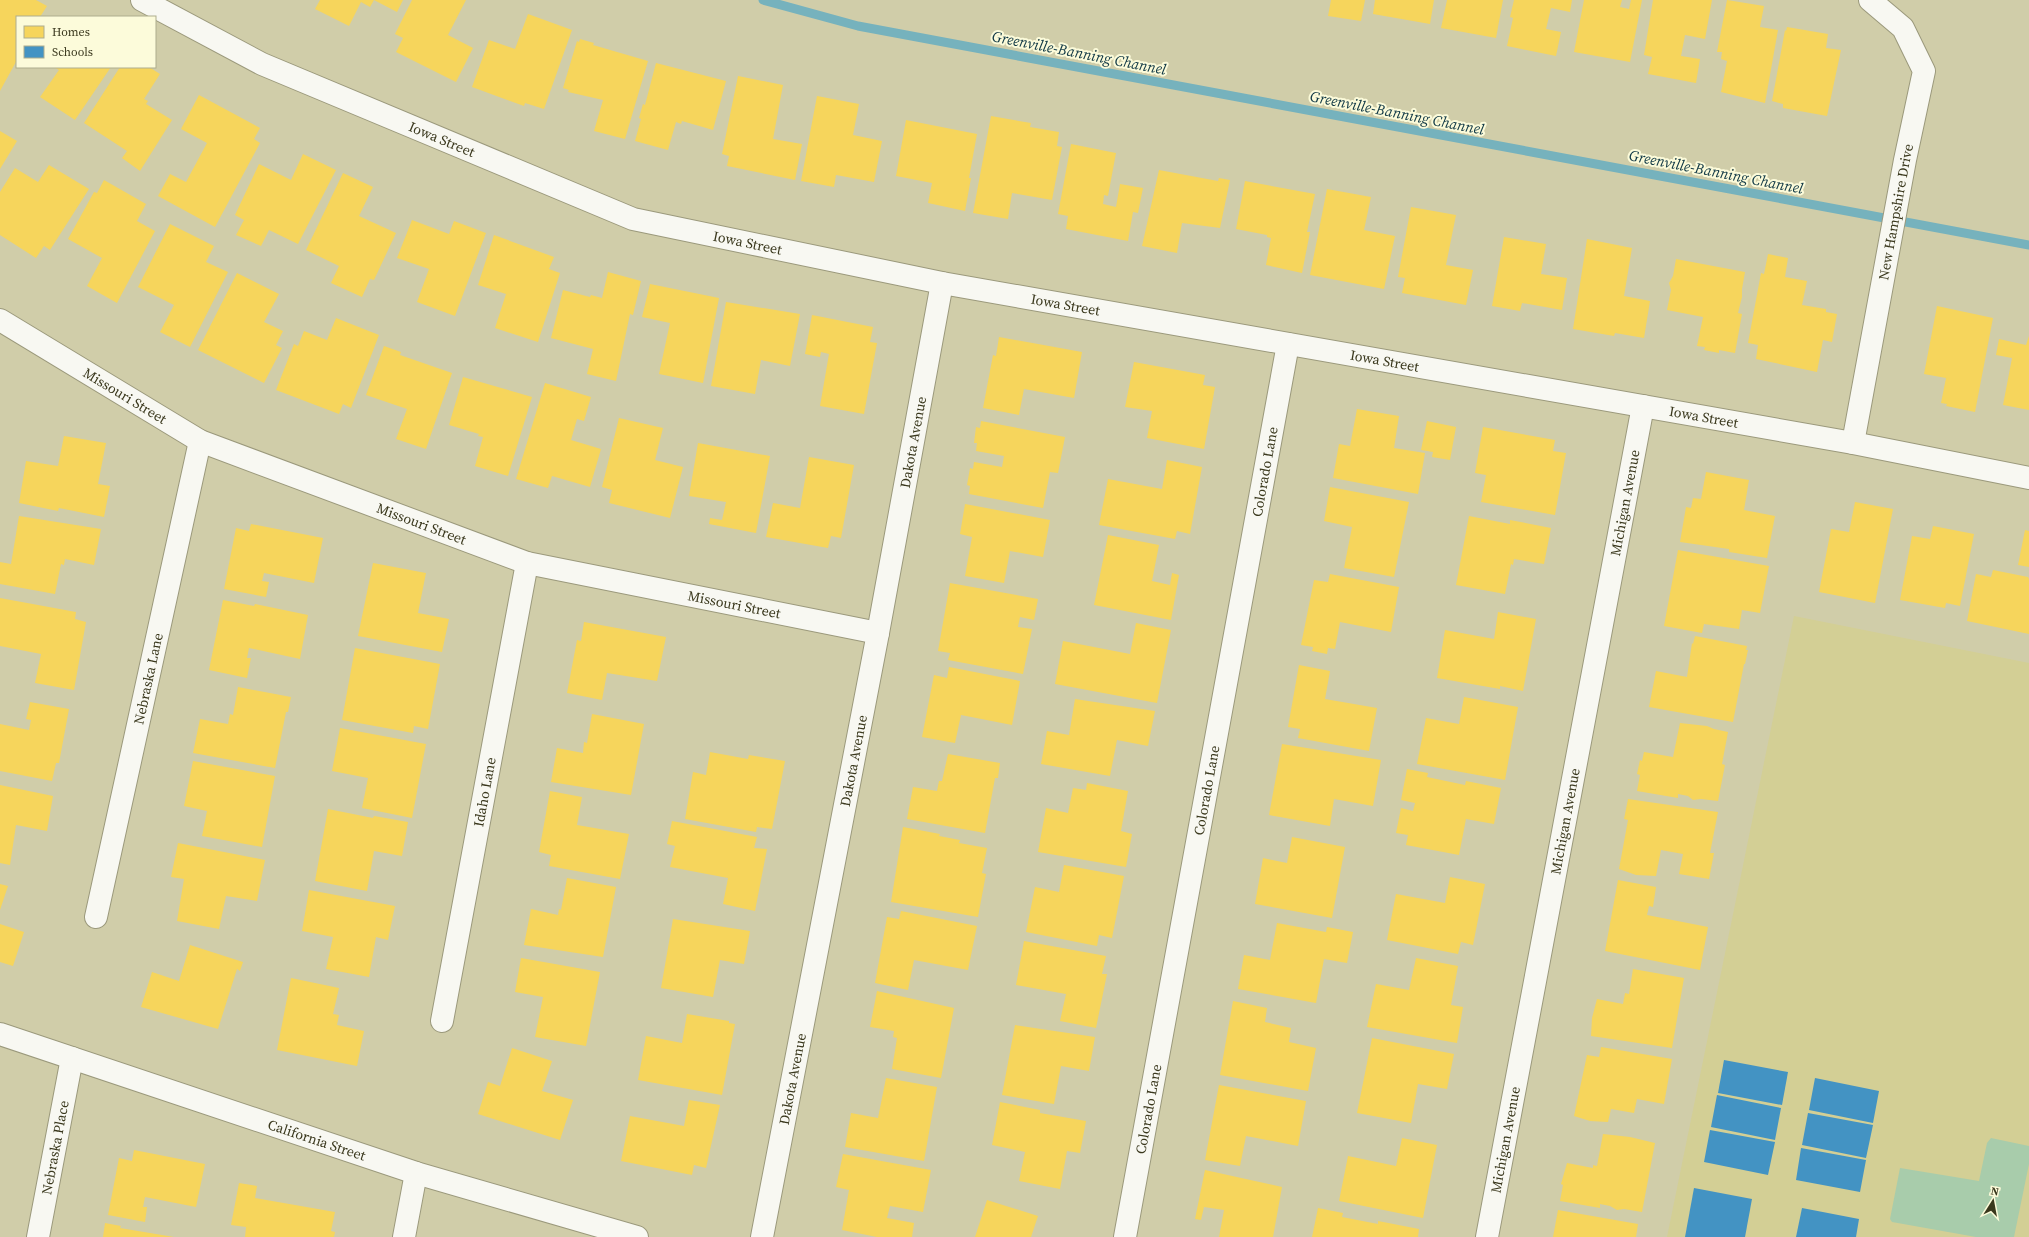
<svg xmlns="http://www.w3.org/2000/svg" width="2029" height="1237" font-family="'Source Serif 4',serif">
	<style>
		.built { fill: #d3cf95 }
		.green { fill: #a8ccab }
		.homes { fill: #f6d55c }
		.schools { fill: #4393c3 }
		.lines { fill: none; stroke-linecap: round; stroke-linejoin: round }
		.stream { stroke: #76b2bd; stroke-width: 9 }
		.street-casing { stroke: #9b997c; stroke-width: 24 }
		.secondary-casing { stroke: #9b997c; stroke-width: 24 }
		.street { stroke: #f8f8f2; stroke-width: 22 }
		.secondary { stroke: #f8f8f2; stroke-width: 22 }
		.labels { text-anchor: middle; stroke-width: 4; stroke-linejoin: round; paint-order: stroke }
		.street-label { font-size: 14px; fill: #3a381d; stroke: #fcfbda }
		.water-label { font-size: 15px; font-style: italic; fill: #0f3744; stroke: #fcfbda }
	</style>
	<rect width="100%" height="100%" fill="#d0cda9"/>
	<polygon class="built" points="1794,616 2029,663 2029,1237 1667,1237"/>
	<polygon class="green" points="1991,1138 2029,1146 2029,1164 2014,1237 1976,1237 1892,1222 1890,1219 1900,1168 1979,1181 1987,1143"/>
	<g class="homes">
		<polygon points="0,0 36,0 47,6 40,17 17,17 17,60 0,91"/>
		<polygon points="320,0 403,0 397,12 374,0 370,7 361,2 349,26 315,9"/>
		<polygon points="412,0 466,0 448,35 473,48 456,82 396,52 403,38 395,34"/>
		<polygon points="1331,0 1365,0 1361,21 1328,16"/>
		<polygon points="1375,0 1434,0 1430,24 1373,14"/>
		<polygon points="1447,0 1503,0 1496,38 1441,28"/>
		<polygon points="1514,0 1572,0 1570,12 1551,8 1546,29 1561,32 1556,56 1507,46 1513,18 1510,17"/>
		<polygon points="1584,0 1622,0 1620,7 1629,9 1631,0 1642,0 1630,62 1574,52"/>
		<polygon points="1653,0 1712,0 1705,39 1685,35 1681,56 1700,59 1696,83 1648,74 1652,57 1644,55"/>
		<polygon points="1727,0 1764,6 1760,27 1778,30 1765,103 1721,92 1727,61 1721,59 1722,52 1717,52"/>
		<polygon points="528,14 572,30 544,109 525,103 524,106 472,87 489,40 515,49"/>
		<polygon points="1787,27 1828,34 1826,48 1841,50 1827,116 1783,108 1783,104 1772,101 1785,30 1786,31"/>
		<polygon points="580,39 594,43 593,45 648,61 625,139 594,131 603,100 568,92 569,90 563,88 577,41 579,42"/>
		<polygon points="656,63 726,81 713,130 682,121 681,124 676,122 668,150 635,141 641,119 639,118 643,104 645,105"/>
		<polygon points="54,67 111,67 75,120 40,97 59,70"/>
		<polygon points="120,67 149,67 160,74 144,99 148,101 146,104 172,120 140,171 122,158 127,151 84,123"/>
		<polygon points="738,76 783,85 773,139 802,144 795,180 727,166 729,156 722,154"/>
		<polygon points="199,95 260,128 254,139 260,143 215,227 158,196 170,174 186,182 207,143 181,129"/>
		<polygon points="817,96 859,104 853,135 882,141 874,182 836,175 834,187 801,181"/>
		<polygon points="991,116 1031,123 1030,127 1059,132 1057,146 1062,147 1052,200 1012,193 1008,219 973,213"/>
		<polygon points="906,120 977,134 969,178 971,178 965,211 928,203 932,183 896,176"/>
		<polygon points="0,131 17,141 0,169"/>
		<polygon points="1071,144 1116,153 1108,196 1104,195 1103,204 1116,207 1120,184 1143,188 1138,213 1133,212 1128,241 1066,229 1068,216 1058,214"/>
		<polygon points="303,154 336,170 298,244 269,230 261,246 236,235 244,220 235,215 259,164 291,180"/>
		<polygon points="49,165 89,189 50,250 44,246 36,258 0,235 0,192 15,168 38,182"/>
		<polygon points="1159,170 1218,181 1219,178 1230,180 1220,228 1182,223 1177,253 1142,246"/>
		<polygon points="343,173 373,187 359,216 396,233 374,280 370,279 362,297 331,283 339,266 306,250"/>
		<polygon points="104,180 146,204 137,221 155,231 117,303 87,286 102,258 68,239 94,192 97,193"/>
		<polygon points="1245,181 1315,194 1307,232 1310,232 1302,273 1266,265 1271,238 1267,237 1267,235 1236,229"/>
		<polygon points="1327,189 1371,197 1364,230 1395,236 1384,289 1310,275"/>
		<polygon points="1411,207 1456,215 1446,265 1473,270 1466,305 1402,293 1405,278 1398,277"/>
		<polygon points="412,220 449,234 454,221 486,233 455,316 417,302 429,269 397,258"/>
		<polygon points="170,224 214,246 206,262 228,272 190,347 160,332 174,305 138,287"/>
		<polygon points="494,235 554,257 549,269 560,273 538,342 495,328 506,294 478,285"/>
		<polygon points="1504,237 1546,244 1541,274 1567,278 1562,310 1522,303 1520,311 1492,306"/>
		<polygon points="1587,239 1632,248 1624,296 1650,301 1644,338 1615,333 1614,336 1573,329"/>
		<polygon points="1768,254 1788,258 1785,277 1807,281 1802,305 1826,309 1826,312 1837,314 1832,342 1823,340 1817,372 1756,359 1758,345 1748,343 1761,273 1764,274"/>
		<polygon points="1676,259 1745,272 1742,289 1742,297 1738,313 1742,314 1735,353 1719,350 1719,353 1704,350 1705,347 1697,346 1703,317 1667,310 1671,290 1669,283 1673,276"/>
		<polygon points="608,272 641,281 633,315 630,314 616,381 587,374 593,349 551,338 563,290 590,297 591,295 602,298"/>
		<polygon points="237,273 279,294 264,322 283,331 276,345 282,348 264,383 198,350"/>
		<polygon points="650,284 719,298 703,383 659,374 670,323 642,317"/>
		<polygon points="726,302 800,314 790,366 761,360 755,394 711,386"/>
		<polygon points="1937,306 1993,318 1975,412 1946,406 1947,404 1941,403 1946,378 1924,374"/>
		<polygon points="812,315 873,327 870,342 877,343 864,414 820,406 829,354 821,352 820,357 805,354"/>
		<polygon points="336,318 379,335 351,408 343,404 339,414 276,390 294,344 298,346 304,331 327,340"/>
		<polygon points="2029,336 2029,410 2003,405 2012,358 1996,355 1999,339 2026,345"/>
		<polygon points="999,337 1082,352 1074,398 1024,389 1019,415 983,408 993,355 996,356"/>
		<polygon points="384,346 401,352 400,355 452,373 426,449 396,439 407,409 366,395"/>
		<polygon points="1134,362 1205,375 1203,385 1215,387 1204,449 1147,438 1152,411 1125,407"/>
		<polygon points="463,377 532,397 508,476 475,466 483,437 478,436 479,434 449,425"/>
		<polygon points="545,383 591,397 584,421 577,419 571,440 601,449 590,487 552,476 548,488 516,479"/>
		<polygon points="1357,409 1399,416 1394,448 1425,453 1418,494 1333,478 1339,444 1350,446"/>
		<polygon points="619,418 663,428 655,460 683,467 670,518 609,503 612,490 602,487"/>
		<polygon points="981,421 1065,437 1058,473 1050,472 1043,508 969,494 970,486 967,485 970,468 973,469 974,462 1002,467 1004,456 976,451 977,443 974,443 976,427 980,428"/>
		<polygon points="1427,421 1456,427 1450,460 1432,457 1433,452 1421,450"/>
		<polygon points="1483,427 1555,440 1553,451 1566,453 1555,515 1481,502 1486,475 1475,473"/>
		<polygon points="64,436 106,443 98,484 110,486 104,517 59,508 58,511 19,503 26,461 58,466"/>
		<polygon points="698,443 770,456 756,533 709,524 710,518 722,520 726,502 689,496"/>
		<polygon points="809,457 854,465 841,538 831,536 828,548 766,537 773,503 800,508"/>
		<polygon points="1167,460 1202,467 1190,534 1177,531 1175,539 1099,525 1108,479 1162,489"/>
		<polygon points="1706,472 1749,480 1744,510 1775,516 1767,558 1729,552 1729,549 1680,542 1686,507 1691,508 1693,498 1701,499"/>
		<polygon points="1330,487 1409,502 1394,577 1344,568 1352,527 1324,521"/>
		<polygon points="1855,502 1893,509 1875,603 1819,592 1831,529 1849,532"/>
		<polygon points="965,504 1050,520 1043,557 1010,551 1004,583 965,576 972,537 960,534"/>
		<polygon points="19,516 101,529 94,565 65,559 64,565 61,564 55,594 0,584 0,562 11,564"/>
		<polygon points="1469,516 1510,524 1510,520 1551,528 1544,564 1514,559 1513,565 1511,564 1505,594 1456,585"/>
		<polygon points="251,524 323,538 314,583 264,573 262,581 269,582 266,597 224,589 236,528 249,531"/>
		<polygon points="1933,526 1974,534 1960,606 1946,603 1945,608 1900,600 1912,536 1930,539"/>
		<polygon points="2025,530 2029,531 2029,567 2018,565"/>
		<polygon points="1108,535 1159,545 1152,581 1170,585 1172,573 1179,575 1171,620 1094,605"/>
		<polygon points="1678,550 1769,566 1760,613 1742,610 1739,629 1704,624 1702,633 1664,626"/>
		<polygon points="373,563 426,573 418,613 449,619 442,652 358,636"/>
		<polygon points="1993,570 2028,577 2029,579 2029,634 1967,621 1976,574 1991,577"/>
		<polygon points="1330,574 1399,587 1391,632 1340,622 1335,649 1328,648 1327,654 1312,651 1313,647 1301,645 1314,580 1328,582"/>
		<polygon points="950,583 1038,599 1034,620 1020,617 1018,627 1032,629 1023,674 948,660 950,653 938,651"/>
		<polygon points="0,598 76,612 75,619 86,622 74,690 35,683 41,654 0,646"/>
		<polygon points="223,600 254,606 255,604 308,615 300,659 249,648 247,658 251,658 247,678 209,670"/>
		<polygon points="1498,612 1536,619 1523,691 1500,686 1500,689 1437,678 1445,630 1494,639"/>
		<polygon points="584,622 666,637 657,681 607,673 602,700 567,693 577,640 581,641"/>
		<polygon points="1136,623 1171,630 1157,703 1055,684 1063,641 1130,654"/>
		<polygon points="1695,636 1747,646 1746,650 1748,650 1745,664 1744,664 1733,722 1649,707 1656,671 1687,677 1692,643 1693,644"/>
		<polygon points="355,648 440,664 428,729 414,726 413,733 342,720"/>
		<polygon points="1299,665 1330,671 1325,699 1377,708 1369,751 1298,738 1300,729 1288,727"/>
		<polygon points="949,667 1020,681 1012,725 961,715 955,743 922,737 934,675 947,678"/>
		<polygon points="238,687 291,697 288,712 286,712 275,768 193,753 200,719 228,724 230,714 233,715"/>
		<polygon points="1464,697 1518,707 1505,780 1417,764 1426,718 1459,724"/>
		<polygon points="1075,699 1155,711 1148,746 1117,740 1110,776 1041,764 1047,731 1069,735"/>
		<polygon points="30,702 69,709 59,763 56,763 52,781 0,771 0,724 29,730 31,720 26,719"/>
		<polygon points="592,714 644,724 631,795 551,782 557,748 583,753 584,742 587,743"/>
		<polygon points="1680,723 1707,726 1714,729 1728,732 1722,764 1725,765 1718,801 1701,799 1693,800 1688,796 1678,794 1678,798 1637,791 1640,775 1637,774 1640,760 1642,761 1644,752 1673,757"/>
		<polygon points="340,728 426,744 412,818 362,808 368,778 332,771"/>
		<polygon points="1282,744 1381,760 1373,806 1334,799 1330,826 1269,815"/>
		<polygon points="710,752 748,759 749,755 785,761 772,829 757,827 756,832 685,819 693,772 706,775"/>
		<polygon points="948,754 1000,763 998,778 995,778 985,833 907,819 913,787 937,791 939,781 942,781"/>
		<polygon points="193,761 275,776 262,847 202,836 207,811 184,806"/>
		<polygon points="1407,769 1428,773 1427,777 1465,785 1466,781 1501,788 1494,824 1466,819 1459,855 1406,845 1408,835 1396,833 1401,808 1413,811 1415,803 1401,800"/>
		<polygon points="1087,783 1128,791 1121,831 1132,834 1126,867 1038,852 1046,808 1068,813 1073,788 1086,790"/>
		<polygon points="0,785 53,796 47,831 16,825 10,865 0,863"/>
		<polygon points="550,791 582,797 577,825 629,834 620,879 549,866 551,855 539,852"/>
		<polygon points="1628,799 1718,812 1710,853 1714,853 1709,879 1679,874 1683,854 1661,850 1656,876 1636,875 1619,869 1628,820 1624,819"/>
		<polygon points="328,809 373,818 374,816 408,822 402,856 374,851 367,891 315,881"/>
		<polygon points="672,821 757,837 754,848 767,849 755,911 723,904 728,878 670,867 675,846 667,844"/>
		<polygon points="903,827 940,834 939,836 960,840 959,843 987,848 982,873 986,874 978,917 891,902"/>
		<polygon points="1292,837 1345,847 1332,918 1255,904 1263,858 1287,863"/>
		<polygon points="178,843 265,860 257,901 226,896 219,929 177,921 184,879 171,877"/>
		<polygon points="1064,865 1124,876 1112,938 1099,935 1097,946 1026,932 1035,887 1059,892"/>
		<polygon points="1450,877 1485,884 1473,945 1461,942 1458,954 1387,940 1396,894 1445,903"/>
		<polygon points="567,878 616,887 603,957 524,945 531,909 558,915 559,909 561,910"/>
		<polygon points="1618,880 1656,887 1653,907 1649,906 1647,915 1708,927 1700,970 1605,951"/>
		<polygon points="0,884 8,886 0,910"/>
		<polygon points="309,890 395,906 388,940 376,937 369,977 326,969 333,937 302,931"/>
		<polygon points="901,911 977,926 968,970 914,960 908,990 875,983 887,917 899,919"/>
		<polygon points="673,919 750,931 744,964 720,960 713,997 661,988"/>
		<polygon points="1277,923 1326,932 1327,927 1353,932 1347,963 1324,959 1316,1003 1238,989 1244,955 1270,960"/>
		<polygon points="0,924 24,932 13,966 0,962"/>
		<polygon points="1024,941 1106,956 1102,974 1107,974 1096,1028 1060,1021 1066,994 1016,985"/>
		<polygon points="190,945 243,962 240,971 237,969 218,1029 141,1007 152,972 179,981"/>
		<polygon points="521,958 600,972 586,1046 535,1037 543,997 515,992"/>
		<polygon points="1416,958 1458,966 1451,1005 1463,1007 1457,1043 1367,1027 1376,984 1409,990"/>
		<polygon points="1633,969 1684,978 1672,1048 1591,1036 1592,1018 1597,999 1623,1004 1625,993 1629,994"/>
		<polygon points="291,978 339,988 333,1014 339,1015 337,1025 364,1031 357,1066 277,1050"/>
		<polygon points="877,991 954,1008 941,1078 892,1069 897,1038 893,1037 894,1031 870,1027"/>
		<polygon points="1233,1001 1267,1008 1265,1022 1291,1028 1289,1042 1316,1048 1308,1091 1220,1075"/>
		<polygon points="687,1014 729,1021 729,1023 735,1024 722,1095 638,1080 646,1036 682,1043"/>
		<polygon points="1015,1025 1095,1037 1089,1071 1061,1066 1054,1104 1002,1095"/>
		<polygon points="1372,1038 1454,1054 1447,1089 1418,1084 1411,1123 1357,1113"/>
		<polygon points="1601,1047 1672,1059 1664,1104 1637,1099 1634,1113 1611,1109 1608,1122 1590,1121 1574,1116 1587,1055 1599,1057"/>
		<polygon points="512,1048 552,1061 542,1091 573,1100 560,1140 478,1114 488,1082 500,1086"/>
		<polygon points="886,1078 937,1087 924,1161 845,1147 851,1113 878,1118"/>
		<polygon points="1219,1085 1306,1101 1298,1146 1246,1136 1240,1166 1205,1160"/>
		<polygon points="689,1100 720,1105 706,1168 694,1165 692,1175 621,1161 630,1116 684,1126"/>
		<polygon points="1000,1102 1040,1110 1040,1113 1086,1121 1080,1153 1067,1151 1060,1189 1019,1181 1025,1152 992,1145"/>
		<polygon points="1603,1134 1630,1137 1655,1143 1642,1212 1624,1209 1617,1210 1610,1206 1600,1204 1600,1208 1560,1201 1563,1185 1561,1184 1567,1163 1593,1168 1593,1165 1597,1166"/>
		<polygon points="1402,1138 1437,1145 1423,1218 1339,1201 1348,1156 1396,1166"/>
		<polygon points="134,1150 205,1164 196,1207 145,1197 143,1207 147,1207 145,1222 108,1215 119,1158 132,1161"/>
		<polygon points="843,1154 931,1170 923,1212 890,1206 887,1218 914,1223 912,1237 877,1237 842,1230 849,1190 836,1187"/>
		<polygon points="1205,1170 1282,1187 1273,1237 1219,1237 1224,1210 1204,1207 1201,1220 1195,1219"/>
		<polygon points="239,1183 257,1186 255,1198 335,1212 331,1231 335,1232 334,1237 245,1237 246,1227 231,1225"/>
		<polygon points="987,1200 1038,1216 1031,1237 975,1237"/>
		<polygon points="1318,1208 1343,1213 1342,1217 1378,1224 1378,1221 1419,1229 1418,1237 1312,1237"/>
		<polygon points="1558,1210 1638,1224 1636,1237 1553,1237"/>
		<polygon points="105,1223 121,1226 120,1228 174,1237 103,1237"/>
	</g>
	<g class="schools">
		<polygon points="1724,1060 1788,1072 1782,1105 1718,1093"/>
		<polygon points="1815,1078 1879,1091 1873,1123 1809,1110"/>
		<polygon points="1717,1095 1781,1108 1775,1140 1711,1127"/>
		<polygon points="1808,1113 1873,1125 1866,1158 1802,1145"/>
		<polygon points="1710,1130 1775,1142 1768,1175 1704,1162"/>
		<polygon points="1801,1148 1866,1160 1860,1192 1796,1180"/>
		<polygon points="1694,1188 1752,1199 1745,1237 1685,1237"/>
		<polygon points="1802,1208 1859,1219 1856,1237 1796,1237"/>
	</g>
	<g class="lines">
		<polyline class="stream" points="763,0 858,26 2029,245"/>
		<g class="street-casing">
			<g id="street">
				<path id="s1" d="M142,0L262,64L633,219L942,283L1853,443L2029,478"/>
				<path id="s2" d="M0,320L200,441L527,563L878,633"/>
				<path id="s3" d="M1853,443L1905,160L1924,71L1903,28L1870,0"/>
				<path id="s4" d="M96,917L200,441"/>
				<path id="s5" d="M442,1021L527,563"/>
				<path id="s6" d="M38,1237L72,1058"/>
				<polyline points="404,1237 416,1173"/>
				<path id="s7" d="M762,1237L878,633L942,283"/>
				<path id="s8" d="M1125,1237L1288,344"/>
				<path id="s9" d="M1487,1237L1643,406"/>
			</g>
		</g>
		<g class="secondary-casing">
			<g id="secondary">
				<path id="s10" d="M0,1034L416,1173L637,1237"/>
			</g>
		</g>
		<use href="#street" class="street"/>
		<use href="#secondary" class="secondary"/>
	</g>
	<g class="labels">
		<g class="street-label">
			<text dy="5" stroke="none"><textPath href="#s1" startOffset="331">Iowa Street</textPath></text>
			<text dy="5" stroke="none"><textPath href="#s3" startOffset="235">New Hampshire Drive</textPath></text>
			<text dy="5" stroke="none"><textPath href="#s1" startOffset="655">Iowa Street</textPath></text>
			<text dy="5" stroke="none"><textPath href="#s1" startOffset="979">Iowa Street</textPath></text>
			<text dy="5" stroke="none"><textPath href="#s1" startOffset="1303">Iowa Street</textPath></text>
			<text dy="5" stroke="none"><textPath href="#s2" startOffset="146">Missouri Street</textPath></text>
			<text dy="5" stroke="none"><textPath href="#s1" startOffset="1627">Iowa Street</textPath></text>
			<text dy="5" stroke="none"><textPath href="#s7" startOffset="809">Dakota Avenue</textPath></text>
			<text dy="5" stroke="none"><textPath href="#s8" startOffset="778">Colorado Lane</textPath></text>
			<text dy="5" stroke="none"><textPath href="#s9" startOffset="747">Michigan Avenue</textPath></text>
			<text dy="5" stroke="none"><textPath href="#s2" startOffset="470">Missouri Street</textPath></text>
			<text dy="5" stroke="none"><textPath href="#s2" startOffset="794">Missouri Street</textPath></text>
			<text dy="5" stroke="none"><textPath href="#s4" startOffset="244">Nebraska Lane</textPath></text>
			<text dy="5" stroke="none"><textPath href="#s7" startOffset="485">Dakota Avenue</textPath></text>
			<text dy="5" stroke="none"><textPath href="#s8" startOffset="454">Colorado Lane</textPath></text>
			<text dy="5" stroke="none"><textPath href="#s5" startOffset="233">Idaho Lane</textPath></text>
			<text dy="5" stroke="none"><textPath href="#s9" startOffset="423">Michigan Avenue</textPath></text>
			<text dy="5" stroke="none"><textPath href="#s7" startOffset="161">Dakota Avenue</textPath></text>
			<text dy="5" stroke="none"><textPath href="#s8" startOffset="130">Colorado Lane</textPath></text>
			<text dy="5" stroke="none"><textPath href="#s10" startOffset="334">California Street</textPath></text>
			<text dy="5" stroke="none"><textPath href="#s9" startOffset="99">Michigan Avenue</textPath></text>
			<text dy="5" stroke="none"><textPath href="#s6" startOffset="91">Nebraska Place</textPath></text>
		</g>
		<g class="water-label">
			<text transform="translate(1079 53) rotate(11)" y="5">Greenville-Banning Channel</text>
			<text transform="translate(1397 113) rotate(11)" y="5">Greenville-Banning Channel</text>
			<text transform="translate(1716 172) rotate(11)" y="5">Greenville-Banning Channel</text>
		</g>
	</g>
	<rect x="16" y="16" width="140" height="52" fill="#fcfbda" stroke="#aead8e"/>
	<rect x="24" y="26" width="20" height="12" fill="#f6d55c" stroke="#aead8e"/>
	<text x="52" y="36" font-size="12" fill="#3a381d">Homes</text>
	<rect x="24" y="46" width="20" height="12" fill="#4393c3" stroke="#aead8e"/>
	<text x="52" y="56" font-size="12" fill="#3a381d">Schools</text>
	<g transform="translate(1993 1201) rotate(11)" stroke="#fcfbda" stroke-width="3" paint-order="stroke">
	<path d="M0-3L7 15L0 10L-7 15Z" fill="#3a381d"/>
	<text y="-6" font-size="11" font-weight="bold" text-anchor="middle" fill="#3a381d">N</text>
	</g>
</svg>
